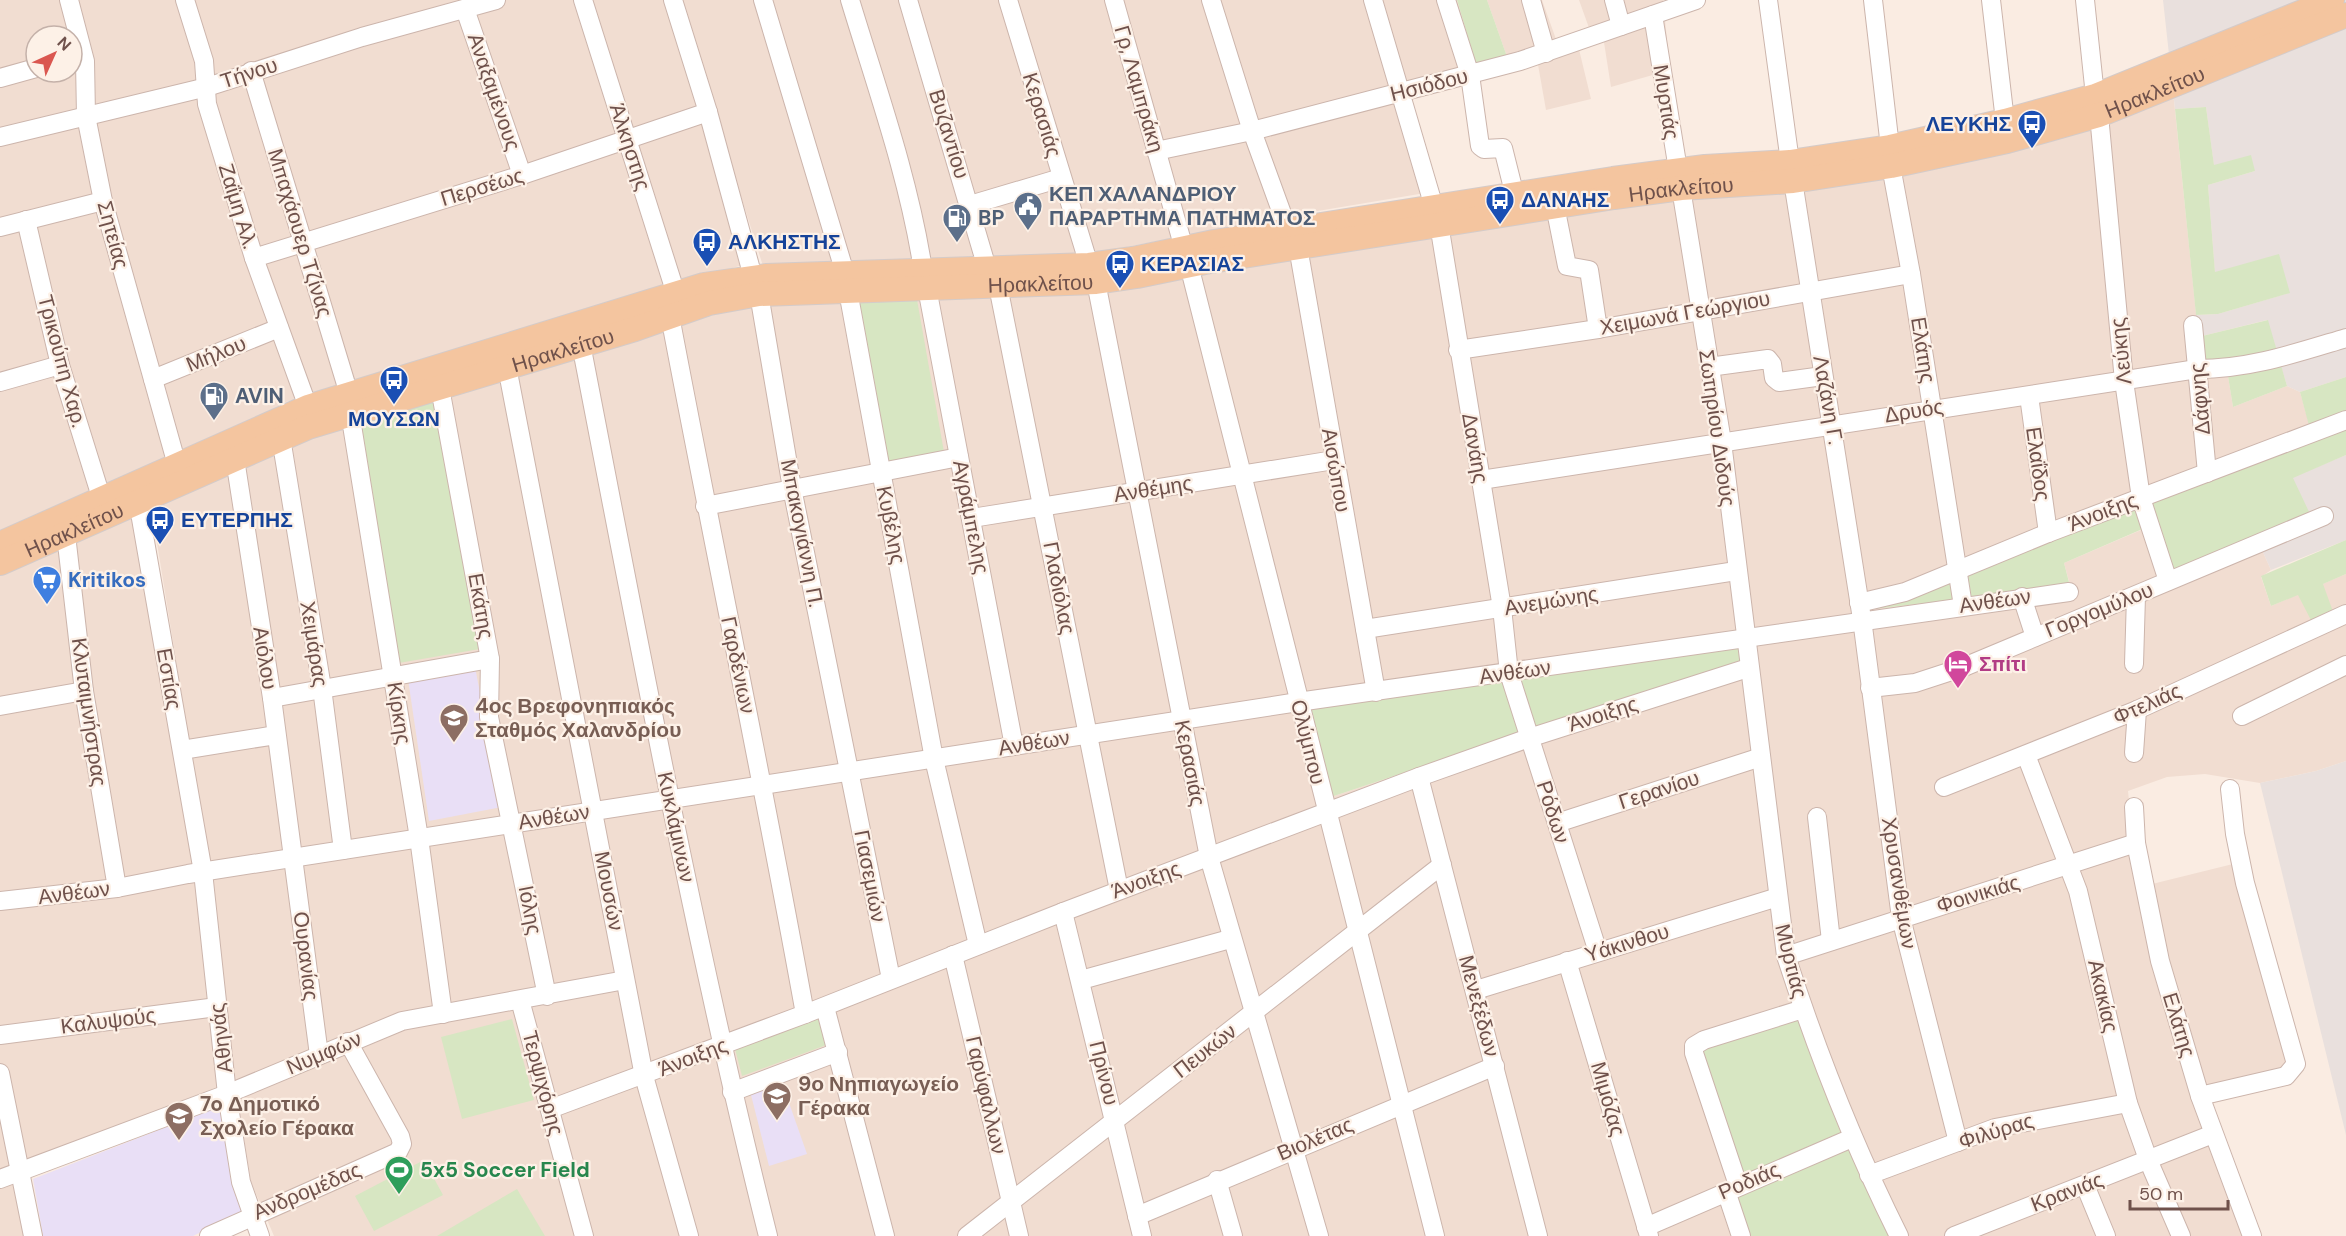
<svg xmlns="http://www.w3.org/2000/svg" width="2346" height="1236" font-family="'DM Sans',sans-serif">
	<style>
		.residential { fill: #f1ddd1; fill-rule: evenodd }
		.industrial { fill: #e9e0dd }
		.education { fill: #e9dff6 }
		.green { fill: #d7e6c2 }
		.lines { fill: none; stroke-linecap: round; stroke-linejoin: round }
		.minor-casing { stroke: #ccb5ac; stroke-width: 20 }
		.major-casing { stroke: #d4cbc9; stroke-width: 26 }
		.minor { stroke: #fff; stroke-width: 18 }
		.major { stroke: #f4c59f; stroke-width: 24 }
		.labels { text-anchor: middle; stroke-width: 4.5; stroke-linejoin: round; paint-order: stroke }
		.street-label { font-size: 21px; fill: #6f514b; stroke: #fdf1e7 }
		.transit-label { font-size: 21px; font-weight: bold; fill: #164399; stroke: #fdf1e7; text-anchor: start }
		.service-label { font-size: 21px; font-weight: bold; fill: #4e5e75; stroke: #fdf1e7; text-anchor: start }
		.shop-label { font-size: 21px; font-weight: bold; fill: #366cbe; stroke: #fdf1e7; text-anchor: start }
		.hotel-label { font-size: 21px; font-weight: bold; fill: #b23c85; stroke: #fdf1e7; text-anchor: start }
		.education-label { font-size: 21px; font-weight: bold; fill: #785e54; stroke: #fdf1e7; text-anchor: start }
		.leisure-label { font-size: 21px; font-weight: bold; fill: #27864d; stroke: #fdf1e7; text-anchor: start }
	</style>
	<rect width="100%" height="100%" fill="#faece2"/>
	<g class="residential">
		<path d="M0,0H671L746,264L286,402L215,438L0,533ZM36,36H72V72H36Z"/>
		<polygon points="679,0 1457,0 1480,78 1410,98 1437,191 1276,218 1085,255 763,266"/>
		<polygon points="1487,0 1542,0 1557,42 1576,37 1591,99 1546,110 1537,59 1511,68"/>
		<polygon points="1579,0 1663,0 1670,70 1611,87 1603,36 1593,39"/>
		<polygon points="2173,91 2201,362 2226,364 2233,407 2287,386 2300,392 2313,438 1866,610 2070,585 2064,563 2155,524 2257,539 2271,570 2261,577 2271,606 2346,574 2346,761 2316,771 2260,783 2205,774 2167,777 2128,791 2132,830 2144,886 2237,863 2291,1065 2196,1093 2249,1236 1891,1236 1841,1134 1745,1236 1445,1236 1331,797 1744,659 1308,707 1198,268"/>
		<polygon points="1185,278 1431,1236 274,1236 251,1182 235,1084 212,882 151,506 360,416 719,302"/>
		<polygon points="130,514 137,522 192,840 220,1086 0,1171 0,571"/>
		<polygon points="16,1181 27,1236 0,1236 0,1188"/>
	</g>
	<g class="industrial">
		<polygon points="2163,0 2346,0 2346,377 2300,392 2287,386 2267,320 2198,337 2196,315 2218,314 2289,293 2215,273 2208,185 2255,171 2214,166 2206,107 2175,109"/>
		<polygon points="2346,455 2346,540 2271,570 2257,539 2293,477"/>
		<polygon points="2346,761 2346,1135 2260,783 2316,771"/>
	</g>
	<g class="education">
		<polygon points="475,667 502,807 429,821 408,679"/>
		<polygon points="781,1080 807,1154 769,1166 750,1091"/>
		<polygon points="223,1105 243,1211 193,1236 43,1236 33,1179"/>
	</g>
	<g class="green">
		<polygon points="1457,0 1487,0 1511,68 1480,78"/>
		<polygon points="2206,107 2214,165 2251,155 2255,171 2208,185 2215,272 2279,254 2290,293 2218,314 2196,315 2175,109"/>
		<polygon points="916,294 944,452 883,464 852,298"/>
		<polygon points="2268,320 2287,386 2233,407 2226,364 2201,362 2198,337"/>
		<polygon points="2346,377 2346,455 2293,478 2311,516 2173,574 2154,524 2064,563 2070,586 1866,610 1962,576 2312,437 2300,392"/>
		<polygon points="433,397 480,649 393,664 353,420"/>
		<polygon points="2346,540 2346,574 2323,584 2335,617 2314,626 2298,595 2271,606 2261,576"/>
		<polygon points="1743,645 1745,659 1331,797 1308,707"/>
		<polygon points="1797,1012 1841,1134 1891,1236 1745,1236 1700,1044"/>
		<polygon points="822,1015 829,1044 742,1076 735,1049"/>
		<polygon points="512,1019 534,1100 462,1119 441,1037"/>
		<polygon points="424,1160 443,1195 374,1231 355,1196"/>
		<polygon points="517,1189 545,1236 437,1236"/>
	</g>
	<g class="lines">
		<g class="minor-casing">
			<g id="minor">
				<polyline points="69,0 85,61 86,116 103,201 177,465"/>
				<polyline points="185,0 204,61 207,104 254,258 308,407"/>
				<polyline points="583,0 676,294"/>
				<polyline points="673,0 708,112 753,277 752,283 748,288"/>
				<polyline points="763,0 845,273"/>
				<path d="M850,0C877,89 909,178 923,270"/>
				<polyline points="908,0 987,268"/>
				<polyline points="1008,0 1089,265"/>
				<polyline points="1114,0 1192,277 1435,1236"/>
				<polyline points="1211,0 1252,131 1288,230"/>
				<polyline points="1373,0 1434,207"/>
				<polyline points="1446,0 1470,75 1480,146 1484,149 1503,148 1512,184"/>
				<polyline points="1531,0 1546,53"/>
				<polyline points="1614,0 1621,26"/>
				<polyline points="1768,0 1790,162"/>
				<polyline points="1873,0 1890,147"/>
				<polyline points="1991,0 2005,121"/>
				<polyline points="2085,0 2095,96"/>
				<polyline points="465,9 522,175"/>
				<path d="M1653,15L1722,442L1786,956C1817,1052 1854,1146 1899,1236"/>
				<polyline points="251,71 349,394"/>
				<polyline points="0,78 36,68"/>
				<polyline points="2099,115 2124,381 2141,498 2168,581"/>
				<polyline points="0,137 207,87 362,37 496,0"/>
				<polyline points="1156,151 1252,131 1520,61 1696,0"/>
				<polyline points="1891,166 1911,274 1963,606"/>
				<polyline points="1793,181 1862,619 1901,918 1958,1142"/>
				<polyline points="970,205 1061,178"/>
				<polyline points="1557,216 1567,266 1589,270 1598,329"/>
				<polyline points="26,220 60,365 102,500"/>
				<polyline points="1439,224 1502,608 1509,673 1598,952"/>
				<polyline points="0,227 103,201"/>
				<polyline points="1298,247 1376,692"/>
				<polyline points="254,258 522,175 708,112"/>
				<polyline points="1096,282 1209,857 1319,1236"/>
				<polyline points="998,286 1119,890"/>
				<polyline points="927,288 1014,746"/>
				<polyline points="848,291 934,759 978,945"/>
				<polyline points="759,294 792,488 891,979"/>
				<path d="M670,316C714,549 763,781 805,1014"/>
				<polyline points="2193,325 2207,473"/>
				<path d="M581,344C639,643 694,941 768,1236"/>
				<polyline points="1458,350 1598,329 1911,274"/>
				<polyline points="507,367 644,1076 689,1236"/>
				<polyline points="1709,367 1768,359 1772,364 1774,378 1779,382 1823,376"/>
				<polyline points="153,379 279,328"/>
				<polyline points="0,382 60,365"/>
				<polyline points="440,388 490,659 489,717 547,996"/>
				<polyline points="2029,396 2048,533"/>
				<polyline points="350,413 419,838 443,1014"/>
				<polyline points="281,438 322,688 343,850"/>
				<polyline points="235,459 272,698 319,1055"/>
				<path d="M1481,480L2197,369C2250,369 2296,353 2346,338"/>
				<polyline points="136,490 203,872 227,1094 241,1182 260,1236"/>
				<polyline points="705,506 959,457"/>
				<polyline points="972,518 1334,460"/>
				<polyline points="66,535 84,691 117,888"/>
				<polyline points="2022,597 2035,637"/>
				<polyline points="1859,603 1905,592 2048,533 2346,420"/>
				<polyline points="1365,629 1736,571"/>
				<polyline points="2134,664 2136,596"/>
				<polyline points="1870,688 1915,683 1964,667 2324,516"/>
				<polyline points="272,698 490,659"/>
				<polyline points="0,706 84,691"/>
				<polyline points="2242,716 2346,665"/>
				<polyline points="182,750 276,735"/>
				<polyline points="2134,753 2137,710"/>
				<polyline points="2026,755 2078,891 2128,1103 2149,1162 2181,1236"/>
				<polyline points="1419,777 1538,1236"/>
				<polyline points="1944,787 2137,710 2346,614"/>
				<polyline points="2134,807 2136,843 2160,961 2200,1096 2252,1236"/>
				<polyline points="1817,817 1831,941"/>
				<polyline points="1557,823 1761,757"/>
				<polyline points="0,901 117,888 188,874 1298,702 2069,592"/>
				<polyline points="1063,912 1142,1236"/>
				<polyline points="953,955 1019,1236"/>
				<polyline points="1786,956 2136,843"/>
				<polyline points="1567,961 1649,1236"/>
				<polyline points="1081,980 1230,939"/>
				<polyline points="1476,990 1778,897"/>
				<polyline points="520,1000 584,1236"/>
				<polyline points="825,1007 885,1236"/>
				<polyline points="0,1035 217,1007"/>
				<polyline points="0,1073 33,1236"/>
				<polyline points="732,1092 838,1052"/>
				<polyline points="2200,1096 2286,1076 2296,1064 2245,883 2235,834 2230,789"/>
				<polyline points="550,1109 805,1014 1063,912 1419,777 1529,738 1748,668"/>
				<polyline points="1869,1175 1995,1128 2128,1103"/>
				<polyline points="0,1179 227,1094 402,1021 625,980"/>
				<polyline points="1217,1180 1233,1236"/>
				<polyline points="1738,1185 1694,1053 1694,1046 1704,1040 1803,1009"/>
				<polyline points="2085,1185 2106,1236"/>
				<polyline points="1726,1191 1741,1236"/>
				<polyline points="1137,1216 1495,1066"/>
				<polyline points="1646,1227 1852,1138"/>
				<polyline points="209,1236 398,1152 402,1144 400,1136 348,1042"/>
				<polyline points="967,1236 1442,865"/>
				<polyline points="1954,1236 2213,1134"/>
			</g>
		</g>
		<g class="major-casing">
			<g id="major">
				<polyline points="0,544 308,407 704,285 766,276 1089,265 1133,259 1214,242 1613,179 1705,167 1790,162 1890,147 2005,121 2095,96 2332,0"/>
				<path id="s1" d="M0,563L308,427L635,329L709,303L759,294L1096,282L1137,276L1205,262L1614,197L1681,188L1793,181L1891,166L2007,141L2099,115L2346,15"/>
			</g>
		</g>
		<use href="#minor" class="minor"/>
		<use href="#major" class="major"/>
	</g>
	<defs>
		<g id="bus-pin" transform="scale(1.5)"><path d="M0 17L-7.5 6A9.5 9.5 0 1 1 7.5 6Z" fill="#1a4fb4" stroke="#fdf1e7"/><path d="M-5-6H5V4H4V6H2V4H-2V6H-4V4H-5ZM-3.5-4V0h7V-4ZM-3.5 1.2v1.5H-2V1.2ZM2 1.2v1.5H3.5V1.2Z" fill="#fff"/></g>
		<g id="civic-pin" transform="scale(1.5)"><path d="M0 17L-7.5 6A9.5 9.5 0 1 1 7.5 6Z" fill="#5c6f8a" stroke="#fdf1e7"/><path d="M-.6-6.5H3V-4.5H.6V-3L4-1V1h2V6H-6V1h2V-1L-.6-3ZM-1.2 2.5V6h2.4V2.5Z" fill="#fff"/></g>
		<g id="fuel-pin" transform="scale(1.5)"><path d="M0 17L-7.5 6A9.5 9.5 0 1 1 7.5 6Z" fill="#5c6f8a" stroke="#fdf1e7"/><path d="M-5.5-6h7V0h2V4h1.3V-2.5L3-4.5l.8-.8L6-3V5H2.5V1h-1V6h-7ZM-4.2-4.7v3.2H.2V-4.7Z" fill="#fff"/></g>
		<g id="supermarket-pin" transform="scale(1.5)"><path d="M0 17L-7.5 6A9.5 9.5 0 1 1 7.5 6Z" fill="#3f7fe0" stroke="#fdf1e7"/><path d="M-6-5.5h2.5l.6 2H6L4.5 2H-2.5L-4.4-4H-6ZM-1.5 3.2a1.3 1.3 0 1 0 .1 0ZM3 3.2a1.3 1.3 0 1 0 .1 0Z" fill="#fff"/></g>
		<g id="hotel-pin" transform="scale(1.5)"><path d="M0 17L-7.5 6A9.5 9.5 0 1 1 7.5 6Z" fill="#d1479c" stroke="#fdf1e7"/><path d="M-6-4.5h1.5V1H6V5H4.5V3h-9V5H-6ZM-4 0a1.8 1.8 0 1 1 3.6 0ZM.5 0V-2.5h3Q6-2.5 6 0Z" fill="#fff"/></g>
		<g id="school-pin" transform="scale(1.5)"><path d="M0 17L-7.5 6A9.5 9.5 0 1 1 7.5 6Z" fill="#8d6e63" stroke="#fdf1e7"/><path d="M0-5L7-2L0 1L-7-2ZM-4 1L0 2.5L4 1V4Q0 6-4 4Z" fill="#fff"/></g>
		<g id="stadium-pin" transform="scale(1.5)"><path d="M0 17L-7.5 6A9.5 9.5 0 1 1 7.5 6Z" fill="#2e9e5b" stroke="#fdf1e7"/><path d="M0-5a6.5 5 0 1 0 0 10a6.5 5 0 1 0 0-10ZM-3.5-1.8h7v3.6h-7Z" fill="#fff"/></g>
	</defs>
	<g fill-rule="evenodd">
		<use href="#bus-pin" x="2032" y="124"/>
		<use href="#bus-pin" x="1500" y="200"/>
		<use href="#civic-pin" x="1028" y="206"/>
		<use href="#fuel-pin" x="957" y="218"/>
		<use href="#bus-pin" x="707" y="242"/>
		<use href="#bus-pin" x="1120" y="264"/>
		<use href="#bus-pin" x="394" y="380"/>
		<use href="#fuel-pin" x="214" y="396"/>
		<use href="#bus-pin" x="160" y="520"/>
		<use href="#supermarket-pin" x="47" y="580"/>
		<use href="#hotel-pin" x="1958" y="664"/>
		<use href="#school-pin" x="454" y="718"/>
		<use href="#school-pin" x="777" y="1096"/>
		<use href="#school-pin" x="179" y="1116"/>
		<use href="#stadium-pin" x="399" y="1170"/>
	</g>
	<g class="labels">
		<g class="street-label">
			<text transform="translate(249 73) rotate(-18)" y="7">Τήνου</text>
			<text transform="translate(1429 85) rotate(-14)" y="7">Ησιόδου</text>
			<text transform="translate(1139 89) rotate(74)" y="7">Γρ, Λαμπράκη</text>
			<text transform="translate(494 92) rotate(71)" y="7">Αναξαμένους</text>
			<text dy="7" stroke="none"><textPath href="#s1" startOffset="2223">Ηρακλείτου</textPath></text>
			<text transform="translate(1666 102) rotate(81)" y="7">Μυρτιάς</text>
			<text transform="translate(1042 115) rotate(73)" y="7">Κερασιάς</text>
			<text transform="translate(949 134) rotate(73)" y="7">Βυζαντίου</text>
			<text transform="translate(630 147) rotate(72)" y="7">Άλκηστης</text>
			<text transform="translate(482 187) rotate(-17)" y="7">Περσέως</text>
			<text dy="7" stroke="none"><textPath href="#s1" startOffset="1737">Ηρακλείτου</textPath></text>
			<text transform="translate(238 206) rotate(73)" y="7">Ζαΐμη Αλ.</text>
			<text transform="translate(300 233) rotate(73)" y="7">Μπαχάουερ Τζίνας</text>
			<text transform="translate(113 235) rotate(75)" y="7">Σητείας</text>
			<text dy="7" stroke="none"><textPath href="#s1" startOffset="1089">Ηρακλείτου</textPath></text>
			<text transform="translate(1685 313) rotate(-10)" y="7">Χειμωνά Γεώργιου</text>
			<text dy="7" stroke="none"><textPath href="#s1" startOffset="603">Ηρακλείτου</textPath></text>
			<text transform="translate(1923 350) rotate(81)" y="7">Ελάτης</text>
			<text transform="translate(2121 351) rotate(-96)" y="7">Λεύκης</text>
			<text transform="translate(216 354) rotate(-22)" y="7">Μήλου</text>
			<text transform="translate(62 361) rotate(75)" y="7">Τρικούπη Χαρ.</text>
			<text transform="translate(2200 399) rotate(-95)" y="7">Δάφνης</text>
			<text transform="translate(1828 400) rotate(80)" y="7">Λαζάνη Γ.</text>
			<text transform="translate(1914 411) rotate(-9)" y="7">Δρυός</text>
			<text transform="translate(1717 428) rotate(82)" y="7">Σωτηρίου Διδούς</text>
			<text transform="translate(1475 448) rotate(80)" y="7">Δανάης</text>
			<text transform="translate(2038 464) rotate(82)" y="7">Ελαΐδος</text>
			<text transform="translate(1336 470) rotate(80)" y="7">Αισώπου</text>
			<text transform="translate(1153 489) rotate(-9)" y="7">Ανθέμης</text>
			<text transform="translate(2103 512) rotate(-21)" y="7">Άνοιξης</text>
			<text transform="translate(971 517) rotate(79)" y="7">Αγράμπελης</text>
			<text transform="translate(891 525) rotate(79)" y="7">Κυβέλης</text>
			<text dy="7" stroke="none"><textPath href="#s1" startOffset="81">Ηρακλείτου</textPath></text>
			<text transform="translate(802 533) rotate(79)" y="7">Μπακογιάννη Π.</text>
			<text transform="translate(1059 588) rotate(79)" y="7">Γλαδιόλας</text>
			<text transform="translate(1551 601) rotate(-9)" y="7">Ανεμώνης</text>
			<text transform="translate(1995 601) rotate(-8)" y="7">Ανθέων</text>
			<text transform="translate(481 606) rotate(80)" y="7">Εκάτης</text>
			<text transform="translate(2099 610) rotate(-22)" y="7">Γοργομύλου</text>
			<text transform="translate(314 644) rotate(81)" y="7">Χειμάρας</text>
			<text transform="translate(265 658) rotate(81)" y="7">Αιόλου</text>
			<text transform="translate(738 665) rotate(78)" y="7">Γαρδένιων</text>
			<text transform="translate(1515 672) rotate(-8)" y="7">Ανθέων</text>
			<text transform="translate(169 679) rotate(80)" y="7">Εστίας</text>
			<text transform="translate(2147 704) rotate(-24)" y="7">Φτελιάς</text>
			<text transform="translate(89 712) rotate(82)" y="7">Κλυταιμνήστρας</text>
			<text transform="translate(399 713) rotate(81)" y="7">Κίρκης</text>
			<text transform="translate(1603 714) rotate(-18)" y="7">Άνοιξης</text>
			<text transform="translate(1308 742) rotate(76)" y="7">Ολύμπου</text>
			<text transform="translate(1034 743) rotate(-9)" y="7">Ανθέων</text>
			<text transform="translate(1190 763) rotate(79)" y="7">Κερασιάς</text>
			<text transform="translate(1659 790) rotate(-18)" y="7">Γερανίου</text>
			<text transform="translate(1553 812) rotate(72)" y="7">Ρόδων</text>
			<text transform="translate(554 817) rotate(-9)" y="7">Ανθέων</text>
			<text transform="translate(676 827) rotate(78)" y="7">Κυκλάμινων</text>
			<text transform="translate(870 876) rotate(79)" y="7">Γιασεμιών</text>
			<text transform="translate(1146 880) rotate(-20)" y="7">Άνοιξης</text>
			<text transform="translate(1899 883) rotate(81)" y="7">Χρυσανθέμων</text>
			<text transform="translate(609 891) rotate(79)" y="7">Μουσών</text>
			<text transform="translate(74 893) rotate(-7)" y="7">Ανθέων</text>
			<text transform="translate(1978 894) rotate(-17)" y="7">Φοινικιάς</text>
			<text transform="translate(530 910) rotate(79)" y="7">Ιόλης</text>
			<text transform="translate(1627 943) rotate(-17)" y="7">Υάκινθου</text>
			<text transform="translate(306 956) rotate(83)" y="7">Ουρανίας</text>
			<text transform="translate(1791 961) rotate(76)" y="7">Μυρτιάς</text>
			<text transform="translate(2103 996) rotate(77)" y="7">Ακακίας</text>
			<text transform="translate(1479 1006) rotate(75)" y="7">Μενεξέδων</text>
			<text transform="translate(108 1021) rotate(-7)" y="7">Καλυψούς</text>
			<text transform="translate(2179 1025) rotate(73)" y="7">Ελάτης</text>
			<text transform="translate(221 1038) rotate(-97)" y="7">Αθηνάς</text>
			<text transform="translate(1205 1051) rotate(-38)" y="7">Πευκών</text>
			<text transform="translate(324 1053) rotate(-23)" y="7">Νυμφών</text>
			<text transform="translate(693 1057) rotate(-21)" y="7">Άνοιξης</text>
			<text transform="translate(1104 1073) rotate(76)" y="7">Πρίνου</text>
			<text transform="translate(543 1083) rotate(75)" y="7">Τερψιχόρης</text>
			<text transform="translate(986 1095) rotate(77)" y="7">Γαρύφαλλων</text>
			<text transform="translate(1608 1099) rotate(74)" y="7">Μιμόζας</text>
			<text transform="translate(1996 1131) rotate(-17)" y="7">Φιλύρας</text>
			<text transform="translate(1315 1139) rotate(-23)" y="7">Βιολέτας</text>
			<text transform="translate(1749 1181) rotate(-23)" y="7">Ροδιάς</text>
			<text transform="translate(307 1191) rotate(-23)" y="7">Ανδρομέδας</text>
			<text transform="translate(2067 1192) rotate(-21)" y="7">Κρανιάς</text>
		</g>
		<g class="transit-label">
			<text x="2011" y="131" text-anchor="end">ΛΕΥΚΗΣ</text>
			<text x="1521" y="207">ΔΑΝΑΗΣ</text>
			<text x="728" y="249">ΑΛΚΗΣΤΗΣ</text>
			<text x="1141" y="271">ΚΕΡΑΣΙΑΣ</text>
			<text x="394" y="426" text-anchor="middle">ΜΟΥΣΩΝ</text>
			<text x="181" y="527">ΕΥΤΕΡΠΗΣ</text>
		</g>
		<g class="service-label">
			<text x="1049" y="201">ΚΕΠ ΧΑΛΑΝΔΡΙΟΥ<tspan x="1049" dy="24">ΠΑΡΑΡΤΗΜΑ ΠΑΤΗΜΑΤΟΣ</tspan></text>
			<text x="978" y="225">BP</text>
			<text x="235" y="403">AVIN</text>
		</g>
		<g class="shop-label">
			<text x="68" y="587">Kritikos</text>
		</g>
		<g class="hotel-label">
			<text x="1979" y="671">Σπίτι</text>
		</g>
		<g class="education-label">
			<text x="475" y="713">4ος Βρεφονηπιακός<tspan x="475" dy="24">Σταθμός Χαλανδρίου</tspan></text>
			<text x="798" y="1091">9ο Νηπιαγωγείο<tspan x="798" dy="24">Γέρακα</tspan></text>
			<text x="200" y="1111">7o Δημοτικό<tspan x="200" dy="24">Σχολείο Γέρακα</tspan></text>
		</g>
		<g class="leisure-label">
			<text x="420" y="1177">5x5 Soccer Field</text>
		</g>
	</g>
	<g transform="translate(54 54) rotate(45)"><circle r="28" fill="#fdf1e7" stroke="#c4b1a9" stroke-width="1.5"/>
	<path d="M0-4.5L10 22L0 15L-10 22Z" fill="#da5750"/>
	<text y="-9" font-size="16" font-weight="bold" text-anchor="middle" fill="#6f514b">N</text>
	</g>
	<path d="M2130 1200v9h98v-9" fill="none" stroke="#6f514b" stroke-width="3"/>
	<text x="2139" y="1200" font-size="18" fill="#6f514b" stroke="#fdf1e7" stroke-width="4.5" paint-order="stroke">50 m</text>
</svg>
